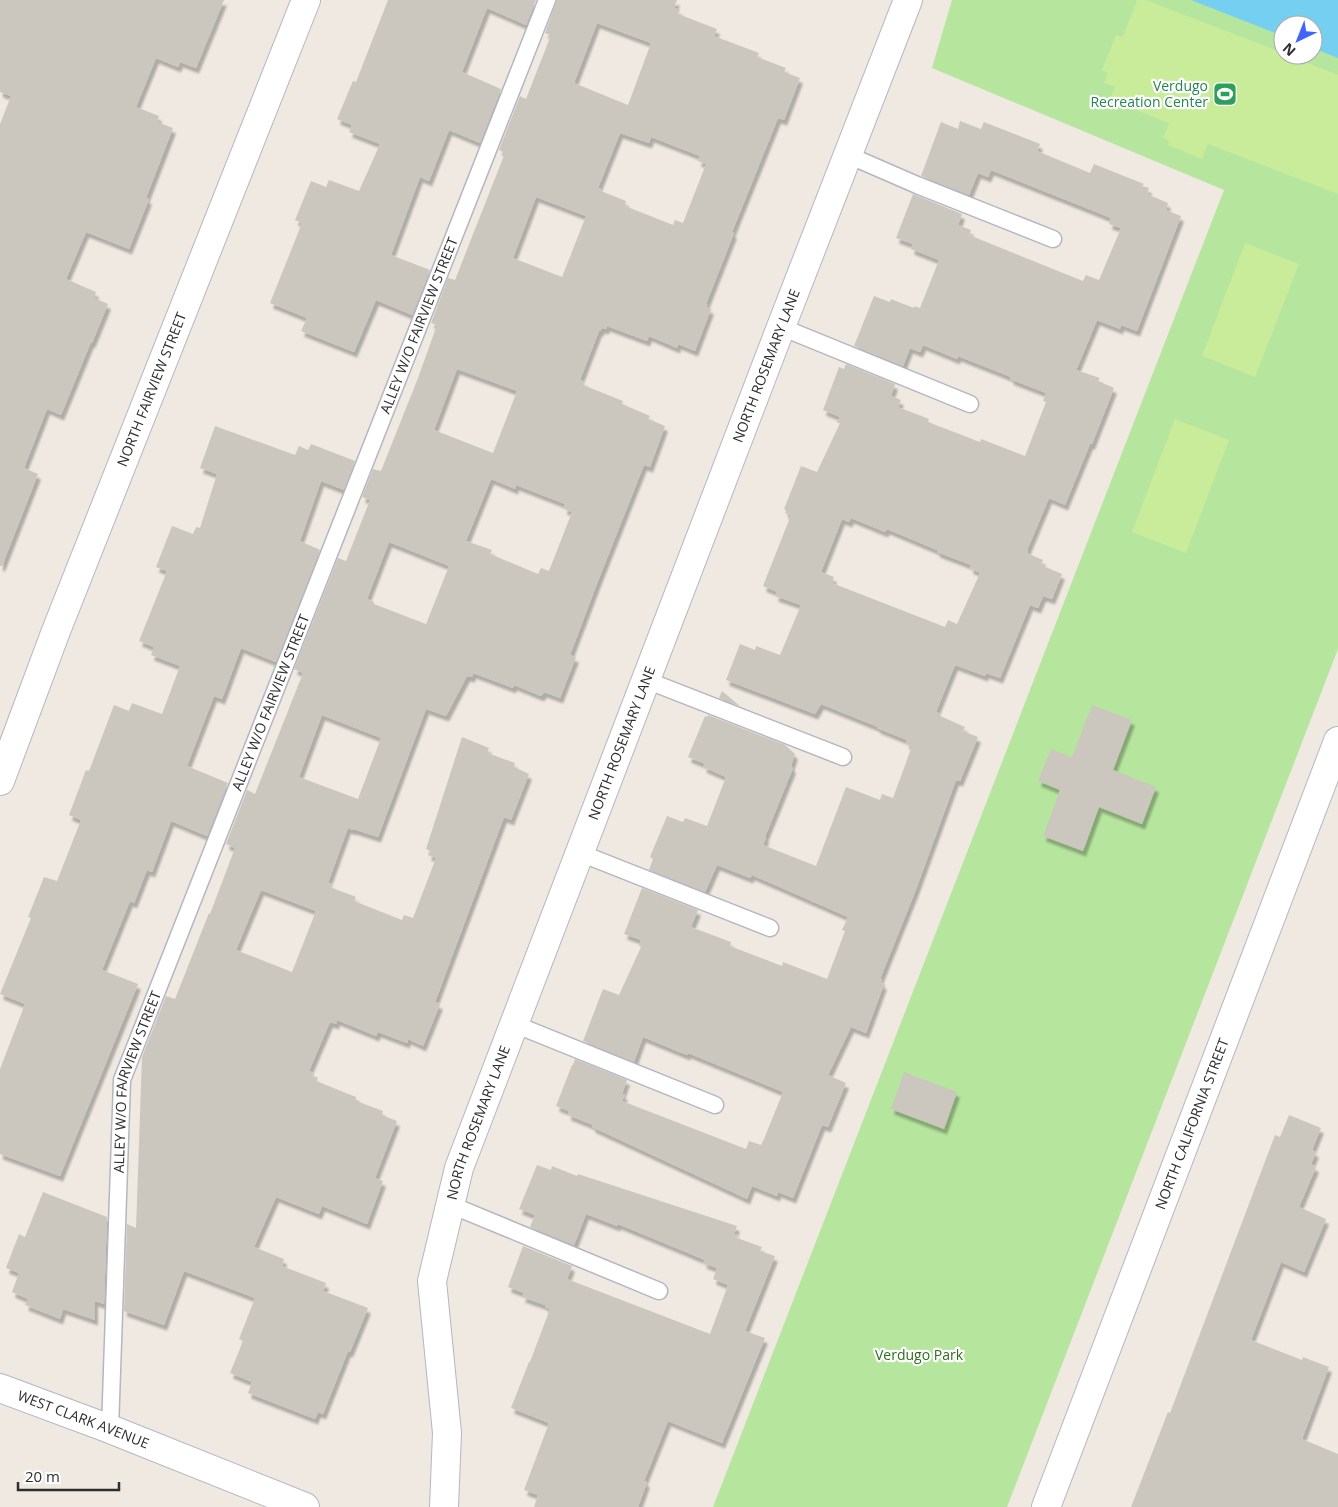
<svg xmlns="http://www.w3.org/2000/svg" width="1338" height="1507" font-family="'Open Sans',sans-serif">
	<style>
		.green { fill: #b6e59e; fill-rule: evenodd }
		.pitch { fill: #c9ec9a }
		.water { fill: #75cff0 }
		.building { fill: #cbc7bf; fill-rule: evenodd; filter: url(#shadow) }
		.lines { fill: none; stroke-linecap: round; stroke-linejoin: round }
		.lane-casing { stroke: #b4b7c1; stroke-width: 19 }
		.street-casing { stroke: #b4b7c1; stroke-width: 30 }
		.secondary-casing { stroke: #b4b7c1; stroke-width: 30 }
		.lane { stroke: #fff; stroke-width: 16 }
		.street { stroke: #fff; stroke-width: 28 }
		.secondary { stroke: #fff; stroke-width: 28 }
		.labels { text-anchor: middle; stroke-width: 4.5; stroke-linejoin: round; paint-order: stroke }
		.leisure-label { font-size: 14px; fill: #27864d; stroke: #fff; text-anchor: end }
		.street-label { font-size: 14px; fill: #2e2e2e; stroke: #fff }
		.park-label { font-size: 14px; fill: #2c6e1b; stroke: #fff }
	</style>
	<defs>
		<filter id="shadow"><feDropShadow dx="3" dy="5.5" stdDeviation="1" flood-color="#0004"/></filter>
	</defs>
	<rect width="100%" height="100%" fill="#efe9e1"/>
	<path class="green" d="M952,0H1338V649L1007,1507H713L1224,190L932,68ZM1283,25H1313V55H1283Z"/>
	<g class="pitch">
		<polygon points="1137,0 1146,0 1283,53 1283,55 1288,55 1338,75 1338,194 1208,144 1202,159 1168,145 1169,140 1163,138 1169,123 1110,100 1115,87 1104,83 1108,73 1102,70 1116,35 1123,37"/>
		<polygon points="1245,243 1299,264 1255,377 1202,356"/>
		<polygon points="1175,419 1229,440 1186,553 1132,532"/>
	</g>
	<polygon class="water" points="1191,0 1338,0 1338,58 1313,48 1313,25 1283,25 1283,36"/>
	<g class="building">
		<polygon points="0,0 224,0 196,68 180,62 178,67 156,58 136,107 159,116 157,122 173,128 146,198 149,199 129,249 86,232 66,279 96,292 94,298 108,304 92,343 91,342 61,415 47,409 24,468 38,474 2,566 0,566 0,124 11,96 0,92"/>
		<polygon points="388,0 536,0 526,25 487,8 462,72 501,89 480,143 449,130 429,181 420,177 391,255 430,270 412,315 376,300 354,352 301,331 307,318 270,303 302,223 295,220 311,181 326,187 329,180 359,191 380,144 349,132 352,125 337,119 353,81 356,82"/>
		<path d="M557,0H677L674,8L680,10L678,14L717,29L714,36L759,53L757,57L786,68L784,72L800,78L784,120L778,118L732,232L734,233L706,304H708L706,307L711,309L695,351L678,344L677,348L649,336L647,341L607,326L606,329L602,328L600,331H599L580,380L585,382L583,385L623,401L622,404L650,416L648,419L665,426L650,467L644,465L598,581L570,655L576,657L560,698L544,692L541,696L514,685L513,688L473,673L472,677L467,676L446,716L426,709L378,837L353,829V830L348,828L328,883L332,884L330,887L356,897L354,901L402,920L404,915L413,918L436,858L428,855L430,851L426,849L462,737L489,748L487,753L515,763L514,767L529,774L511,820L504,817L435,1002L440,1004L423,1046L408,1039L407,1043L378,1032L376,1036L337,1020L336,1024L330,1022L309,1071L314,1073L313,1076L318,1078L316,1081L356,1097V1100L360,1101L359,1102L383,1111L382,1115L397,1121L375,1178L383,1181L367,1224L322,1206L319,1214L276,1197L254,1247L284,1259L282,1266L326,1283L323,1291L368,1308L350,1352L348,1351L323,1414L318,1412L315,1419L248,1393L252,1382L230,1373L243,1341L239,1339L255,1298L184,1271L164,1325L124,1311L127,1224L136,1228L142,1057L166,996L175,999L209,913L210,914L235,848L226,844L247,790L255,794L286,716L303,673L294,669L338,558L346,561L370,500L362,497L373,469L381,471L418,378L437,325L431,323L448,278L455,280L505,153L499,150L520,96L526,99L551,35L545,33ZM597,23L651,43L628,105L574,83ZM620,133L649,143L651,137L700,156L698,161L706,164L683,223L675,220L673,225L625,206L626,201L601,191V189L598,188ZM536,197L586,216L562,277L513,258ZM457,369L517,391L493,453L434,430ZM491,479L515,489L516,485L565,504L564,509L572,512L549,571L541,568L538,574L490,554L492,550L466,541ZM389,542L449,566L426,624L374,604V602L367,599ZM322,715L381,738L358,799L299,777ZM261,890L316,911L292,972L236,950Z"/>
		<path d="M960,121L981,129L984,122L1040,144L1037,151L1090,173L1094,164L1144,184L1142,186L1149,188L1147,194L1168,203L1166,210L1181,216L1137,331L1121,325L1120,329L1097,320L1077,368L1076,370L1100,378L1098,381L1114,388L1092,444H1090L1065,505L1049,498L1028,548L1027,553L1043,560L1041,565L1062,574L1052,599L1043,596L1038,608L1030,605L1000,678L986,673L985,676L955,665L936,712L941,714L940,716L965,727L963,731L978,737L960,781L956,780L915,892L880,979H882L881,983L884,984L866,1033L851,1027L828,1075L846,1083L828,1127L822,1125L793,1198L778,1192L777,1196L752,1186L747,1199L592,1127L593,1125L568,1115L569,1111L556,1106L572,1065H573L575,1059L627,1080L622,1094L625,1095L622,1101L746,1149L749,1141L761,1145L764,1139L783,1092L688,1053L687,1055L643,1037L634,1062L583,1041L603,989L619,995L641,947L639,946L641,940L624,934L642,888L698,910L691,927L731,942L730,946L782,966L783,962L827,979L845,931L842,930L848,917L752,875L750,878L717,865L705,892L649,870L653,859L650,857L667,816L683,822L685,818L707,826L726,777L703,767L705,764L688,757L705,716L707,717L708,715L785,745L795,754L791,766L793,768L765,837L766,838L763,845L816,866L846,787L880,800L882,794L893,798L912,746L906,744L907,740L877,728L878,727L821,704L815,714L726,680L740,644L755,650L756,646L780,655L801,605L775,596L777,592L763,586L791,515L785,513L786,510L784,509L801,466L817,472L840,423H837L840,417L823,410L839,367L844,369L846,364L895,384L891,396L901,400L898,407L929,419L928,422L980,442L981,439L1025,456L1046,402L1043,401L1046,393L1010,379L1011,377L958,356L957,359L923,345L920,352L910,348L903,366L854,346L874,296L890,302L891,299L914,308V306L920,308L939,260L911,249L913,244L896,238L913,194L962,214L958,225L971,230L969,235L1083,281L1086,275L1099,280L1121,228L1109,224L1111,218L991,170L988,177L978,173L969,195L921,176L941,122L958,129ZM851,518L885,532L887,529L937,550V552L971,565L970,568L980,573L957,624L948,620L945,627L832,583L834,577L821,572L842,519L849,522Z"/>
		<polygon points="215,426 295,455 299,446 308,450 311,444 355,461 344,490 321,481 300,541 320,550 276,662 241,648 222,699 214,696 187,766 228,783 207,836 171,821 152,872 147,870 134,903 130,901 102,970 138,984 60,1176 0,1154 0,1069 25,1004 0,994 31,918 28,917 44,877 57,881 81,820 69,815 86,770 89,771 114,705 129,711 132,703 162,714 180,666 151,655 154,647 139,641 167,571 156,567 172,526 193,534 196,527 200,528 217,474 200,468"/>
		<polygon points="722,691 740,706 719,698"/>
		<polygon points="1092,705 1132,720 1113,770 1156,787 1142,824 1099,807 1083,851 1043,836 1060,790 1038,781 1051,749 1072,757"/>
		<polygon points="904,1072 957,1092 944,1129 891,1109"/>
		<polygon points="1289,1115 1321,1128 1312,1150 1316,1152 1311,1164 1316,1167 1299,1207 1326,1219 1304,1272 1281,1262 1251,1340 1302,1360 1303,1357 1329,1367 1302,1439 1338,1454 1338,1507 1131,1507 1168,1412 1170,1413 1275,1135 1280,1137"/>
		<polygon points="537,1165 551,1170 552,1166 577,1176 578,1174 737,1226 734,1234 738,1235 737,1238 762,1247 760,1251 775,1256 745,1331 765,1338 722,1443 668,1421 644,1481 647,1482 638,1507 534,1507 538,1495 524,1490 549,1423 511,1408 529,1362 530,1362 550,1309 545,1307 545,1305 522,1297 524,1293 508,1287 523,1246 572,1266 567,1279 710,1334 728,1285 713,1279 717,1268 703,1263 705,1260 618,1224 617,1226 586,1214 574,1245 530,1227 535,1215 519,1209"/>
		<polygon points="43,1192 107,1217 104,1304 95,1301 95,1320 63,1309 60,1319 25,1305 28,1299 12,1292 19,1273 6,1268 19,1234 25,1237"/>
	</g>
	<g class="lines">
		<g class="lane-casing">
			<g id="lane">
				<polyline points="848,155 917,185 1053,239"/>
				<polyline points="781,327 970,404"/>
				<polyline points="646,680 843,757"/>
				<polyline points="580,853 770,928"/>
				<polyline points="514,1024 715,1105"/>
				<polyline points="451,1205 659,1291"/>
				<path id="s1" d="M110,1429L122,1080L547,0"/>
			</g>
		</g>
		<g class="street-casing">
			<g id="street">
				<path id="s2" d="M0,781L56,631L306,0"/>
				<path id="s3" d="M0,1388L110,1429L305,1507"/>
				<path id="s4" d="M444,1507L447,1433L432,1281L459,1168L781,327L908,0"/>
			</g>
		</g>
		<g class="secondary-casing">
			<g id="secondary">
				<path id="s5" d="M1046,1507L1338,741"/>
			</g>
		</g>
		<use href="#lane" class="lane"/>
		<use href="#street" class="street"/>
		<use href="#secondary" class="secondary"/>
	</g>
	<defs>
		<g id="stadium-square" transform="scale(1.25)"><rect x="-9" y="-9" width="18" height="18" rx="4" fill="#2e9e5b" stroke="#fff"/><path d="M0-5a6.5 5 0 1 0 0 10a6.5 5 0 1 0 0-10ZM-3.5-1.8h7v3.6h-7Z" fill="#fff"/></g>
	</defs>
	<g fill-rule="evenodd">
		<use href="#stadium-square" x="1225" y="94"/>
	</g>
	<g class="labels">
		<g class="leisure-label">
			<text x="1208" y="91">Verdugo<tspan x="1208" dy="16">Recreation Center</tspan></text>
		</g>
		<g class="street-label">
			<text dy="5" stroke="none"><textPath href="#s1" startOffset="1160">ALLEY W/O FAIRVIEW STREET</textPath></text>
			<text dy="5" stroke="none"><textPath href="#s4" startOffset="1202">NORTH ROSEMARY LANE</textPath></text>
			<text dy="5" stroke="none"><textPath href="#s2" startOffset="420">NORTH FAIRVIEW STREET</textPath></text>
			<text dy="5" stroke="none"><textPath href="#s1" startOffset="755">ALLEY W/O FAIRVIEW STREET</textPath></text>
			<text dy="5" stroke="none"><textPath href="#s4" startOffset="798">NORTH ROSEMARY LANE</textPath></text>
			<text dy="5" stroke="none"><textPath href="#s1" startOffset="350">ALLEY W/O FAIRVIEW STREET</textPath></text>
			<text dy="5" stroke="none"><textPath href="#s4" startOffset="392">NORTH ROSEMARY LANE</textPath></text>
			<text dy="5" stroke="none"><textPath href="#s5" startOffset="410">NORTH CALIFORNIA STREET</textPath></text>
			<text dy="5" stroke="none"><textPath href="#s3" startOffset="89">WEST CLARK AVENUE</textPath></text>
		</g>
		<g class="park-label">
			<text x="919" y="1360">Verdugo Park</text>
		</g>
	</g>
	<g transform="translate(1298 40) rotate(223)"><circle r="24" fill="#ffffff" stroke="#ababab"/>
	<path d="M0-4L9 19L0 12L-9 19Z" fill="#4264fb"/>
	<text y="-8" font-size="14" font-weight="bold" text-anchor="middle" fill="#2e2e2e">N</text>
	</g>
	<path d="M18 1482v8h101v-8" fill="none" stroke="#2e2e2e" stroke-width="2.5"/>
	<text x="25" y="1482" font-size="15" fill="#2e2e2e" stroke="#ffffff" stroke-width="4" paint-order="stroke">20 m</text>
</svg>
